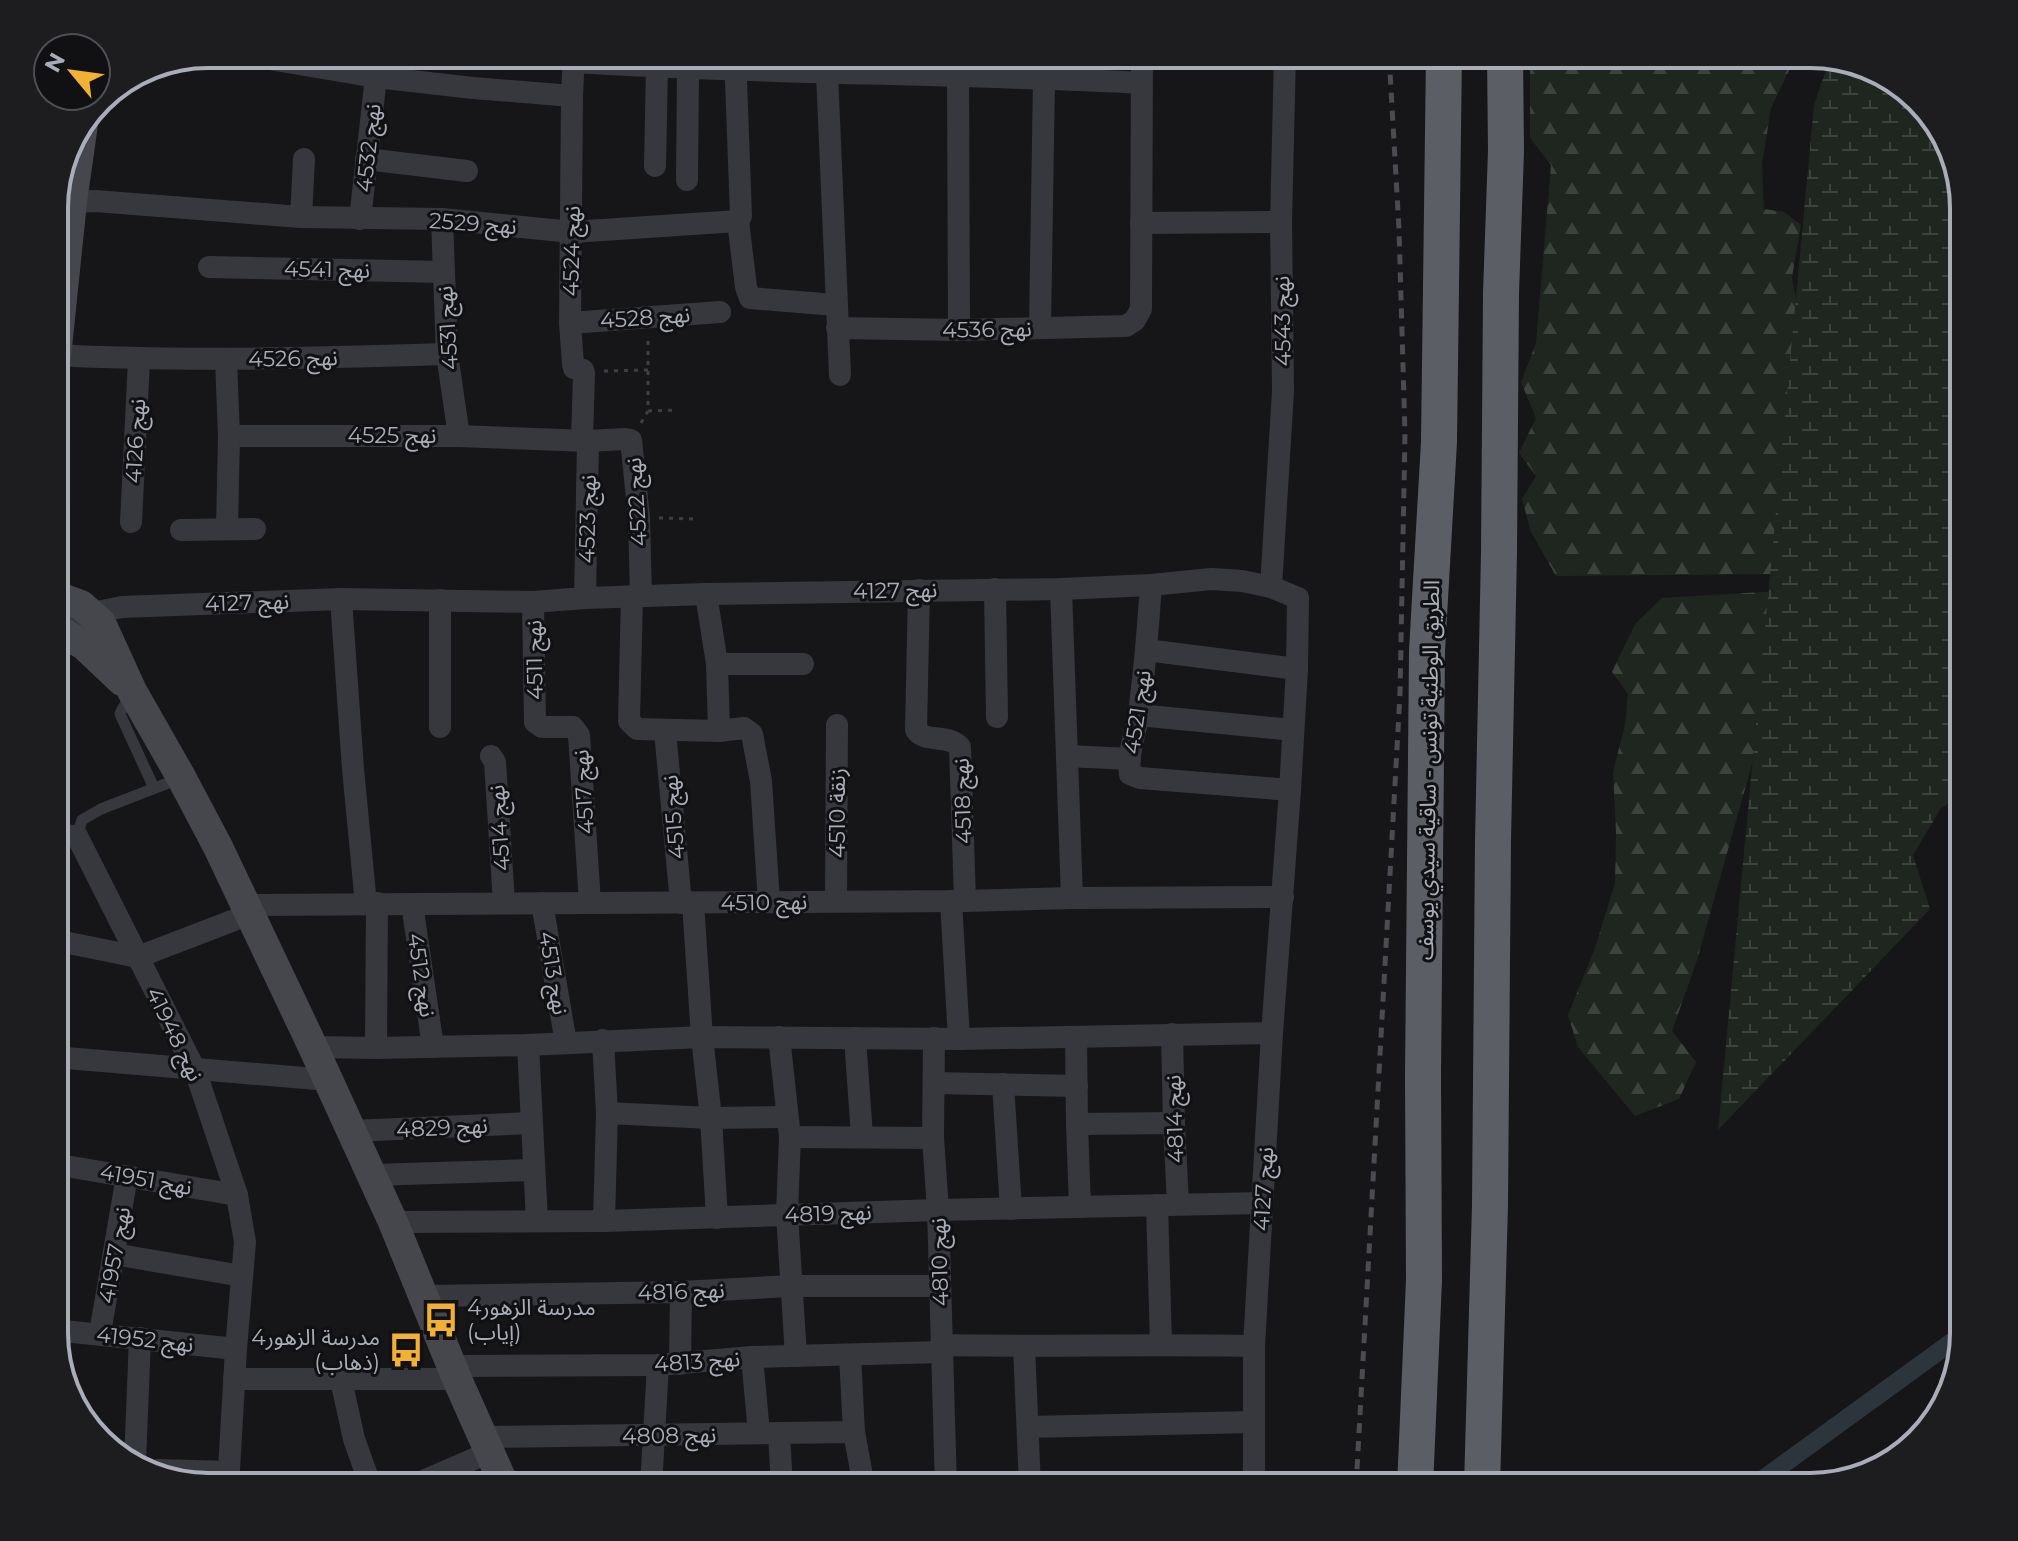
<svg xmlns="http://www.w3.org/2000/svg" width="2018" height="1541" font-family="Montserrat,'Noto Sans Arabic',sans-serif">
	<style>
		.forest { fill: url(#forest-firs) }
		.wetland { fill: url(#wetland-marsh) }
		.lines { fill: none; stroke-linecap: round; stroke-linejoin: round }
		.canal { stroke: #2c353c; stroke-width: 18 }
		.path { stroke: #3d3f44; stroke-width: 3; stroke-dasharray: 4 6; stroke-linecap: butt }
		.service { stroke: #37383d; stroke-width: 11 }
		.minor { stroke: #37383d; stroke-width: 22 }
		.secondary { stroke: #45474d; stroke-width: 30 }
		.trunk { stroke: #5b5e65; stroke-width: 36 }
		.rail { stroke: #4a4c52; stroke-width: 5; stroke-dasharray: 10 8; stroke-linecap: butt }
		.labels { text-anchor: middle; stroke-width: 6; stroke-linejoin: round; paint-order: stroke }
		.street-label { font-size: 22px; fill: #a8adb8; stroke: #111113 }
		.poi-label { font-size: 22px; fill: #a8adb8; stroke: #111113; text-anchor: start }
		.rim { fill: none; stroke: #a8adb8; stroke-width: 4 }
	</style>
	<defs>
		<pattern id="forest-firs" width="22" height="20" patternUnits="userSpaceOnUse" patternTransform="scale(2)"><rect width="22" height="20" fill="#1e261f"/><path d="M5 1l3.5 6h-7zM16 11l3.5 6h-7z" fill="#3c433d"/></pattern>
		<pattern id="wetland-marsh" width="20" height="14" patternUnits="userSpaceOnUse" patternTransform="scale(2)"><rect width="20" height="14" fill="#1e261f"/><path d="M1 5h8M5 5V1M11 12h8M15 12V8" fill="none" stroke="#3c433d"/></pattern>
	</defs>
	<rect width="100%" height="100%" fill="#161618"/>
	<g class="forest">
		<polygon points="1530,54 1797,54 1771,108 1762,164 1764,209 1784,212 1801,225 1792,277 1797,306 1783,574 1556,576 1531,532 1522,499 1536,476 1519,453 1536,418 1521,382 1536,343 1551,165 1530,138"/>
		<polygon points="1779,591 1752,764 1697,960 1672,1031 1696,1062 1679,1099 1635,1116 1578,1047 1568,1015 1595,948 1615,883 1616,833 1613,772 1625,725 1628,694 1612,672 1635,624 1662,598"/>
	</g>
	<polygon class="wetland" points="1829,61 1904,86 1948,140 1964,208 1964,795 1941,808 1913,855 1930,909 1718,1130 1814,105"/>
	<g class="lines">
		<polyline class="canal" points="1752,1487 1964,1333"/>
		<g class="path">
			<polyline points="604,371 648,370"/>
			<polyline points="648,411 676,410"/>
			<polyline points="641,423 648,411 648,337"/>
			<polyline points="659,518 697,519"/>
		</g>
		<g class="service">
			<path d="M134,698C126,702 123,706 120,714L154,788"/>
			<polyline points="77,836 82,820 101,809 181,778"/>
		</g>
		<g class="minor">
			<polyline points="240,54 376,77 473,88 572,96"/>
			<polyline points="574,54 572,96 570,323 573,364 574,368 583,370 584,373 582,441"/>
			<path d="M574,62C762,74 952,73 1141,83"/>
			<polyline points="827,73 840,375"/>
			<polyline points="958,76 959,330"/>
			<polyline points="366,159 467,171"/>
			<polyline points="655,166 657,67"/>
			<polyline points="687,180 688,69"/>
			<polyline points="54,203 95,201 301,217 442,219 572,232 738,221 741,216 735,54"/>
			<polyline points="301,217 304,159"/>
			<polyline points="360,219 376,77"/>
			<polyline points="442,219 447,354 459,436"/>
			<polyline points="738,221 746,287 750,298 836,305"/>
			<polyline points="1141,223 1281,222"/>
			<polyline points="209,267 444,272"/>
			<polyline points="570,323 720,312"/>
			<polyline points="837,328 959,330 1126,326 1135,320 1141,309 1142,54"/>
			<polyline points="1040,328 1044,78"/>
			<path d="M56,355C187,362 316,358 447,354"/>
			<polyline points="226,360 229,436 459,436 588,441 625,439 631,440 639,517 641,596"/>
			<polyline points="131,522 139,360"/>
			<polyline points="227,529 229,436"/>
			<polyline points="181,530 255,529"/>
			<path d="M1151,585C1148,627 1145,670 1139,712C1136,732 1127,754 1130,774L1140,778L1290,790"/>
			<polyline points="1271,587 1283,391 1281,222 1285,54"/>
			<polyline points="995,589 997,717"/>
			<polyline points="1061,589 1072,898"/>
			<path d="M919,590L916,730C926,744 948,733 960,747L965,901"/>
			<polyline points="706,594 717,664 719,731"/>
			<polyline points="632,596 629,721 637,729 719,731 744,728 752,734 761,781 769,902"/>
			<polyline points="585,598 588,441"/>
			<polyline points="341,599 353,769 366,904"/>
			<polyline points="440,600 440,727"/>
			<polyline points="533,602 535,722 542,727 573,727 579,735 590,903"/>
			<polyline points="56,628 92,613 122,607 341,599 533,602 585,598 706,594 1061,589 1151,585 1211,579 1242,581 1271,587 1298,598 1297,669 1290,790 1272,1033 1254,1346 1254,1487"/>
			<polyline points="1146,650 1297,669"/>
			<polyline points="717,664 803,664"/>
			<polyline points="1138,715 1293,730"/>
			<polyline points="665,731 681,903"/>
			<polyline points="491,756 495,762 504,903"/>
			<polyline points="1067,756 1130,759"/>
			<polyline points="54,835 77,836 195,1070 237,1195 245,1242 236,1349 228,1487"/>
			<polyline points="836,901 837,725"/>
			<polyline points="951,901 959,1039"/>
			<polyline points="542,903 566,1043"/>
			<polyline points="693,903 702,1037 711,1118 717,1218"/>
			<polyline points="412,904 433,1047"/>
			<polyline points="245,905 965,901 1072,898 1283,897"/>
			<polyline points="54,940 138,957 250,914"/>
			<polyline points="1172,1034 1174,1123 1178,1204"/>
			<polyline points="779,1037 790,1137 787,1214 796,1356"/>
			<polyline points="1076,1037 1077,1124 1174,1123"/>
			<polyline points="855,1038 862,1136"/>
			<polyline points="934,1038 933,1138 938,1210 946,1487"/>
			<polyline points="603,1040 607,1113 604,1221"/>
			<polyline points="528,1045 537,1221"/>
			<polyline points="313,1047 376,1048 528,1045 702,1037 959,1039 1272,1033"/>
			<polyline points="376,1048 377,903"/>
			<polyline points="54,1057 328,1080"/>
			<polyline points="934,1083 1077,1086"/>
			<polyline points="1003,1084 1011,1209"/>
			<polyline points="607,1113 711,1118 787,1117"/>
			<polyline points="1077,1124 1080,1207"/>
			<polyline points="352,1131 531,1123"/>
			<polyline points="790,1137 933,1138"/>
			<polyline points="54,1164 237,1195"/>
			<polyline points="372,1175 533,1170"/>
			<polyline points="1157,1205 1161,1344"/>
			<polyline points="393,1222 604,1221 938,1210 1262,1203"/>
			<polyline points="114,1254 242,1276"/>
			<polyline points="423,1296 681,1292 791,1286 939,1286"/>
			<polyline points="54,1330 236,1349"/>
			<polyline points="100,1333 127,1176"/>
			<path d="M942,1345C1046,1347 1150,1344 1254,1346"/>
			<polyline points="1024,1346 1030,1487"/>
			<polyline points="850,1355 854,1432 864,1487"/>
			<polyline points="752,1357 759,1433"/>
			<polyline points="680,1364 681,1292"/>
			<polyline points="452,1366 658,1365 752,1357 942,1352"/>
			<polyline points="234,1379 457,1379"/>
			<polyline points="341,1380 354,1439 371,1487"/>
			<polyline points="1028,1427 1253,1422"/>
			<polyline points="779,1433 782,1487"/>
			<polyline points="483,1437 854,1432"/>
			<polyline points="135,1462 140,1338"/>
			<polyline points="158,1470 229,1472"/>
			<polyline points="409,1487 490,1452"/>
			<polyline points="651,1487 658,1365"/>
		</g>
		<g class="secondary">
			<polyline points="54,376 72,202 83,124"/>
			<polyline points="54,595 81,605 101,623 132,691 181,777 218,847 313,1047 393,1222 457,1379 505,1487"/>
			<polyline points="54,627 85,646 122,681"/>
		</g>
		<g class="trunk">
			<polyline points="1415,1487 1424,1280 1423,1076 1427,651 1439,442 1444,54"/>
			<polyline points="1482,1487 1490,1205 1493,841 1499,552 1501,293 1506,151 1505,54"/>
		</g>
		<polyline class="rail" points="1356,1487 1400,694 1405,434 1399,229 1389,54"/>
	</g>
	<defs>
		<g id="bus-bare" transform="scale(2.76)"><path d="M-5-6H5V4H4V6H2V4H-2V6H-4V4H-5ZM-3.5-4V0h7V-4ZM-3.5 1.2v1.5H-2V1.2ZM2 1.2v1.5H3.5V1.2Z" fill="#f2b134" stroke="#111113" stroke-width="2.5" paint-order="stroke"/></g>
	</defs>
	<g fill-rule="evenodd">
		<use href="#bus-bare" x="441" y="1320"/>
		<use href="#bus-bare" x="406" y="1350"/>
	</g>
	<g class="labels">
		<g class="street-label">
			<text transform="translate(368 148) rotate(-84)" y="8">نهج 4532</text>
			<text transform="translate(473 223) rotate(4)" y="8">نهج 2529</text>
			<text transform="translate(571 251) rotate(-89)" y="8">نهج 4524</text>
			<text transform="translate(327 269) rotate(1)" y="8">نهج 4541</text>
			<text transform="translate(645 317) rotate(-4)" y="8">نهج 4528</text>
			<text transform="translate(1282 321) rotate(-91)" y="8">نهج 4543</text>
			<text transform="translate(447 328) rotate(-94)" y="8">نهج 4531</text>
			<text transform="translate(987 329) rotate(-1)" y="8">نهج 4536</text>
			<text transform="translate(293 358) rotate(-1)" y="8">نهج 4526</text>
			<text x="392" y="443">نهج 4525</text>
			<text transform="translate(135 441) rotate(-87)" y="8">نهج 4126</text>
			<text transform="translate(636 502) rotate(-94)" y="8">نهج 4522</text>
			<text transform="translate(587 519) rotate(-89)" y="8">نهج 4523</text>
			<text transform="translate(895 590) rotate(-1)" y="8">نهج 4127</text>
			<text transform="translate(247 602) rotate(-2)" y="8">نهج 4127</text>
			<text transform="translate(534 660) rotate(-91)" y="8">نهج 4511</text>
			<text transform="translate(1137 712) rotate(-82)" y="8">نهج 4521</text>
			<text transform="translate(1428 770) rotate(-89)" y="8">الطريق الوطنية تونس - ساقية سيدي يوسف</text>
			<text transform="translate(583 792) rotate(-94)" y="8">نهج 4517</text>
			<text transform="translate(962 801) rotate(-92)" y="8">نهج 4518</text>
			<text transform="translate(837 813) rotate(-90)" y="8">زنقة 4510</text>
			<text transform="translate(673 817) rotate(-95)" y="8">نهج 4515</text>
			<text transform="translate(499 828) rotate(-94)" y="8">نهج 4514</text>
			<text transform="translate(764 902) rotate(-1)" y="8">نهج 4510</text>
			<text transform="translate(554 973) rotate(80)" y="8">نهج 4513</text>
			<text transform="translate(422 975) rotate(81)" y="8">نهج 4512</text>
			<text transform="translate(175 1034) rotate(64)" y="8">نهج 41948</text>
			<text transform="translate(1174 1119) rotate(-92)" y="8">نهج 4814</text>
			<text transform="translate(442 1127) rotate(-3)" y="8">نهج 4829</text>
			<text transform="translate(146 1179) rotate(10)" y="8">نهج 41951</text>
			<text transform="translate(1263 1189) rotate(-87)" y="8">نهج 4127</text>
			<text transform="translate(828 1213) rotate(-2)" y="8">نهج 4819</text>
			<text transform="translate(114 1255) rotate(-80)" y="8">نهج 41957</text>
			<text transform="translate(939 1262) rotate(-92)" y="8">نهج 4810</text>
			<text transform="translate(681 1291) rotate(-2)" y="8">نهج 4816</text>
			<text transform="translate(145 1339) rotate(6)" y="8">نهج 41952</text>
			<text transform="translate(697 1361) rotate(-4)" y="8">نهج 4813</text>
			<text transform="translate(669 1435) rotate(-1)" y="8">نهج 4808</text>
		</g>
		<g class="poi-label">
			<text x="467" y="1315">مدرسة الزهور4<tspan x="467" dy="25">(إياب)</tspan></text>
			<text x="380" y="1345" text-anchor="end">مدرسة الزهور4<tspan x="380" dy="25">(ذهاب)</tspan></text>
		</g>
	</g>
	<path d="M0 0H2018V1541H0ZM208 68H1810A140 140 0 0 1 1950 208V1333A140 140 0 0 1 1810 1473H208A140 140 0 0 1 68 1333V208A140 140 0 0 1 208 68Z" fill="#1d1d20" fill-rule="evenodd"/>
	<path class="rim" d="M208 68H1810A140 140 0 0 1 1950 208V1333A140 140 0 0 1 1810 1473H208A140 140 0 0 1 68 1333V208A140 140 0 0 1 208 68Z"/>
	<g transform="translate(72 72) rotate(299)"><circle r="38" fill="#111113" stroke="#4d4f55" stroke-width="2"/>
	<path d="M0-6L14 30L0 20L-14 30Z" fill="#f2b134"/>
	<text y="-12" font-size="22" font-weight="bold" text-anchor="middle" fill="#a8adb8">N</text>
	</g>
</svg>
